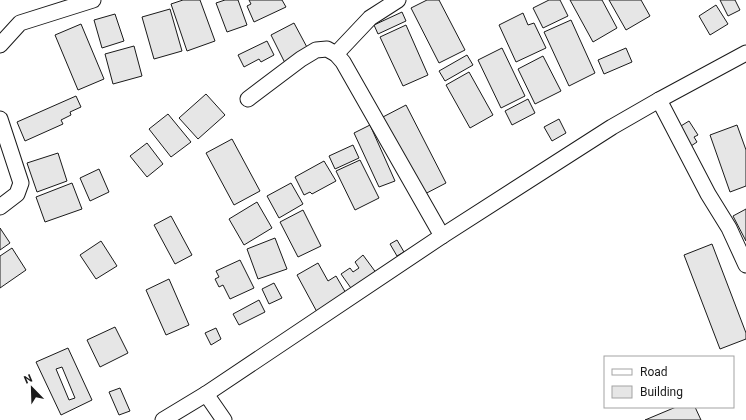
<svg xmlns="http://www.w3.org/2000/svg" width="746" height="420" font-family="Roboto,sans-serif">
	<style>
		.building { fill: #e6e6e6; stroke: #1a1a1a; fill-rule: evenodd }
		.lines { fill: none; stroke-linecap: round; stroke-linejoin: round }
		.street-casing { stroke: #1a1a1a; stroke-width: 17 }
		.street { stroke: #fff; stroke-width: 15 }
	</style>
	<rect width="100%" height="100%" fill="#fff"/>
	<g class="building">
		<polygon points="183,0 200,0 215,41 187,51 171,4"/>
		<polygon points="225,0 238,0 247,25 227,32 216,3"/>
		<polygon points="249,0 282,0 286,7 254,22 247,6 251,4"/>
		<polygon points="427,0 439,0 465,50 439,63 411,8"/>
		<polygon points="549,0 560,0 568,16 543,28 533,8"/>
		<polygon points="570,0 602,0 617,28 593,42"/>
		<polygon points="609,0 641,0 650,16 626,30"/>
		<polygon points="720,0 735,0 740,10 728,16"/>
		<polygon points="716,5 728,24 710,35 699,16"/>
		<polygon points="170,9 182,51 154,59 142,17"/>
		<polygon points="402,12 406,21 378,34 374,25"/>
		<polygon points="523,13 528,25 534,23 546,48 516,62 499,25"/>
		<polygon points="115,14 124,41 102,48 94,20"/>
		<polygon points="571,20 595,73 569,86 544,32"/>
		<polygon points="294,23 309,51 285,63 271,35"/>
		<polygon points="81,24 104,79 78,90 55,35"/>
		<polygon points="406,25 428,75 403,86 380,37"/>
		<polygon points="267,41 274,55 261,62 259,59 244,67 238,55"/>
		<polygon points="134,46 142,76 113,84 105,54"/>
		<polygon points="502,48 525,96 501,108 478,60"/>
		<polygon points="626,48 632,62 604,74 598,60"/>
		<polygon points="467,55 473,65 445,81 439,71"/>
		<polygon points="543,56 561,91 535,104 518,69"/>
		<polygon points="469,72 493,115 470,128 446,85"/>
		<polygon points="206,94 225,115 198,139 179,118"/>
		<polygon points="76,96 81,107 70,112 71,115 61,120 63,124 25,141 17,122"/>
		<polygon points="528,99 535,113 512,125 505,111"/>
		<polygon points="406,105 446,183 421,196 381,118"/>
		<polygon points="168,114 191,142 171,157 149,129"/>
		<polygon points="559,119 566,133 552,141 544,127"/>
		<polygon points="689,121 698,135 694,137 697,142 688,148 676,129"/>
		<polygon points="370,125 395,181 379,187 354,133"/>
		<polygon points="737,125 746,150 746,186 730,192 710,135"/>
		<polygon points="232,139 260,191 234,205 206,153"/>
		<polygon points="147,143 163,164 147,177 130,156"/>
		<polygon points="353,145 359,158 335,169 329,156"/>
		<polygon points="58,153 67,181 37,192 27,163"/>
		<polygon points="360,160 379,198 355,210 336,171"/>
		<polygon points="324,161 336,181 312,194 310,192 304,195 295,177"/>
		<polygon points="99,169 109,192 90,201 80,178"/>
		<polygon points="72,183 82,209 45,222 36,197"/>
		<polygon points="291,183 303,204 279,218 267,196"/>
		<polygon points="257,202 272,228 244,245 229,219"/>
		<polygon points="746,209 746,241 733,216"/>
		<polygon points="303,210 321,246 298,257 280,222"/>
		<polygon points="171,216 192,255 175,264 154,225"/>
		<polygon points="0,228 10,243 0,250"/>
		<polygon points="275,238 287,269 258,279 247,249"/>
		<polygon points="397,240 404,252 397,256 390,244"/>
		<polygon points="101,241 117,266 96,279 80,255"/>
		<polygon points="712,244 746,333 746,339 720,349 684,255"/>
		<polygon points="12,248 26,270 0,288 0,256"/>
		<polygon points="363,255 377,274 353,291 341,274 350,268 353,272 359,268 355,262"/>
		<polygon points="240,260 254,288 230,299 223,285 219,287 215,279 219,277 216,271"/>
		<polygon points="318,263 328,281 336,276 347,295 317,312 297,275"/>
		<polygon points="169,279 189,325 166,335 146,290"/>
		<polygon points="274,283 282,298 269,304 262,289"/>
		<polygon points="259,300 265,312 239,325 233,314"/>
		<polygon points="115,327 128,353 100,367 87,340"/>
		<polygon points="216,328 221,339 211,345 205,333"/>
		<path d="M68,348L92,400L61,415L36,362ZM62,367L75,398L69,400L56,369Z"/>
		<polygon points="120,388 130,411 119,415 109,392"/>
		<polygon points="676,407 695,407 701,420 645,420"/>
	</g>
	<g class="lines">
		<g class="street-casing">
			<g id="street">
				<polyline points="0,45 20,23 93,0"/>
				<polyline points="336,54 370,18 398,0"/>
				<polyline points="248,99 301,59 316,50 327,49 336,54 343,62 442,236"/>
				<polyline points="659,100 708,194 729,228 746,265"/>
				<polyline points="0,119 21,183 17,194 0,207"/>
				<polyline points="206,394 224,420"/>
				<polyline points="163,420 206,394 442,236 612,127 659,100 746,53"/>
			</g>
		</g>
		<use href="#street" class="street"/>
	</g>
	<rect x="604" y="356" width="130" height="52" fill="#ffffff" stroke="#a3a3a3"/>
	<rect x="612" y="369" width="20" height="6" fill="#ffffff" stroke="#a3a3a3"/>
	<text x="640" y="376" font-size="12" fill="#1a1a1a">Road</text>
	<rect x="612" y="386" width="20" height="12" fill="#e6e6e6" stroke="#a3a3a3"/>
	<text x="640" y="396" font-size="12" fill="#1a1a1a">Building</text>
	<g transform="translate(32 388) rotate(337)" stroke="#ffffff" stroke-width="3" paint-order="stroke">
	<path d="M0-3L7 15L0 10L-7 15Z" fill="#1a1a1a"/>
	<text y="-6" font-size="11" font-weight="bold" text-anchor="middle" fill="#1a1a1a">N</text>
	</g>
</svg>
